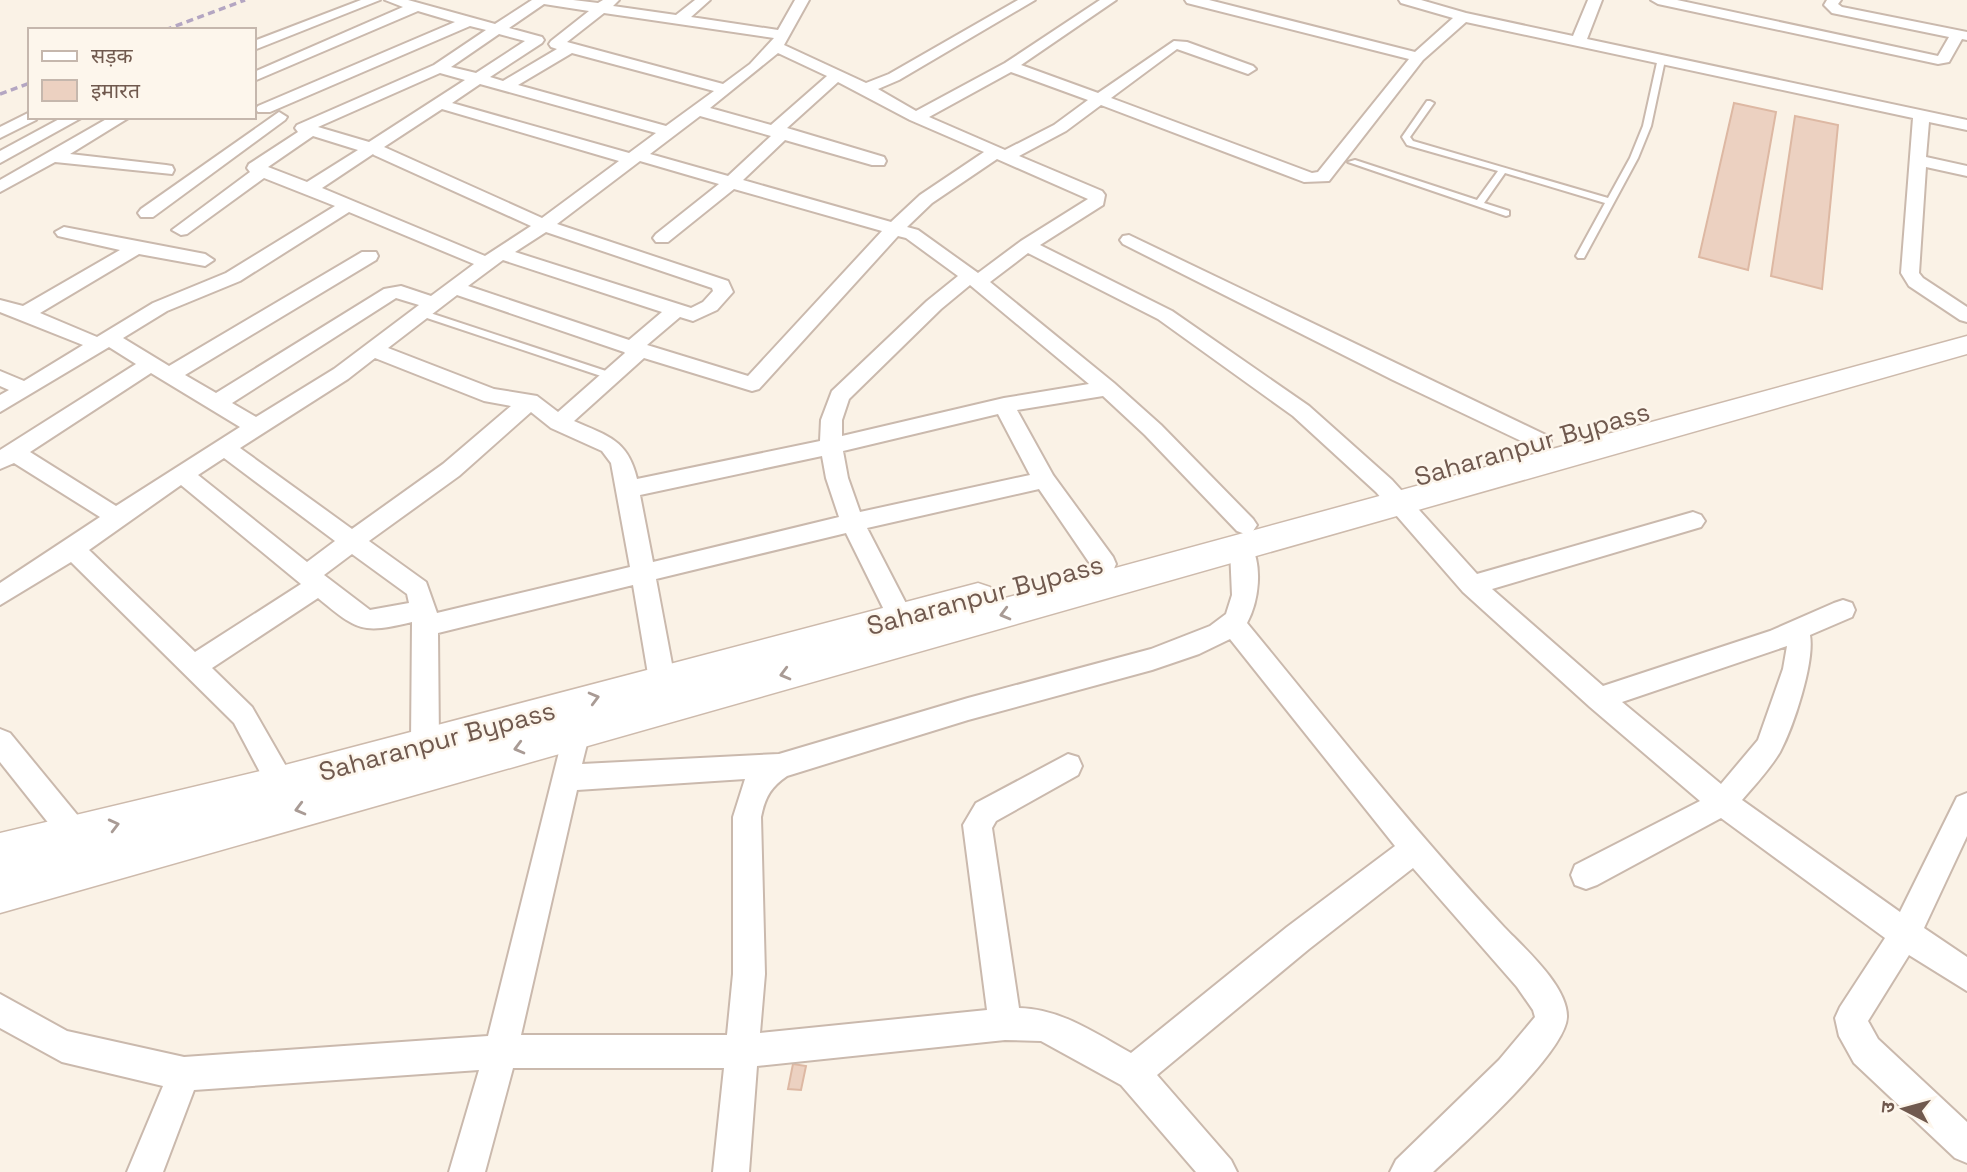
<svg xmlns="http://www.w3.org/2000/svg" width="1967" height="1172" font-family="'Space Grotesk','Noto Sans Devanagari',sans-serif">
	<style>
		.building { fill: #ecd1c1; stroke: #ddb8a3; stroke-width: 2 }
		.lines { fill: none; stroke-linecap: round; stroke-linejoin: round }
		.service-casing { stroke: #cab9ad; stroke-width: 4 }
		.minor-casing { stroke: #cab9ad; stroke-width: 4 }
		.secondary-casing { stroke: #cdbaac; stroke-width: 3 }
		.service { fill: #fff; fill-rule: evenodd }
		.minor { fill: #fff; fill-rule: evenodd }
		.secondary { fill: #fff; fill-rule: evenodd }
		.rail { stroke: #b4a6c2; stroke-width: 3.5; stroke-dasharray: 7 4.5; stroke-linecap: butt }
		.oneway { stroke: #a99b95 }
		.labels { text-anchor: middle; stroke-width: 5; stroke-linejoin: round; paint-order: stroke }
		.street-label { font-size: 26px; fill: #70594e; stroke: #fdf6ec }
	</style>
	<rect width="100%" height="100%" fill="#faf2e6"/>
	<g class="building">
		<polygon points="1734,103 1776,112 1748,270 1699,257"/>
		<polygon points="1795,116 1838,125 1822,289 1771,276"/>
		<polygon points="793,1064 806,1066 801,1090 788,1089"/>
	</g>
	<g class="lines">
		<g class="service-casing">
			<g id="service">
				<polygon points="1658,58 1665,60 1651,126 1638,158 1584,258 1578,258 1576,256 1605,203 1505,173 1484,203 1509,211 1509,215 1506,216 1348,162 1355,160 1477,200 1498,171 1407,145 1402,137 1427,101 1430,101 1434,103 1410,137 1413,141 1608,198 1630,158 1643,126"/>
				<polygon points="421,310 615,374 616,376 615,378 607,378 418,315 418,311"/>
			</g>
		</g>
		<g class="minor-casing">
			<g id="minor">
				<polygon points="361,0 380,0 254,50 254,41"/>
				<path d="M385,0H408L495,24L532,0H573L598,3L603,0H619L613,6L676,15L695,0H710L691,17L778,30L795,0H809L784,45L866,83L889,74L1018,0H1035L899,80L878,89L916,111L1005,63L1100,0H1116L1021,65L1098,93L1174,41L1187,42L1253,66L1256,69L1248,74L1177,49L1111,98L1312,173L1318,172L1409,59L1187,3L1185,0H1209L1415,52L1453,18L1401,3L1399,0H1421L1466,13L1573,36L1588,0H1602L1587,39L1967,120V130L1929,122L1926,157L1967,166V176L1926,167L1919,273L1923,278L1967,307V322L1960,320L1909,286L1901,273L1913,118L1466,22L1423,60L1329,181L1304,182L1101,105L1066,131L1019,156L1102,191L1105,195L1103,205L1040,245L1172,311L1309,406L1392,480L1477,574L1693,512L1701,515L1705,521L1701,527L1492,589L1603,686L1770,631L1834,603L1843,600L1852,603L1855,610L1852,617L1810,635C1815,662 1793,728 1780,752C1770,769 1755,785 1742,800L1900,912L1957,797L1967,793V836L1924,928L1967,957V991L1909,955L1868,1021L1878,1039L1967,1122V1163L1955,1158L1854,1063L1839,1036L1835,1018L1840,1007L1885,938L1721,818L1597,885L1586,889L1575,885L1571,875L1575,865L1700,801L1590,707L1463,592L1376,492L1293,416L1158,319L1028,253L990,282L1114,383L1161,425L1253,519L1257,525L1253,531L1245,534L1237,531L1145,435L1103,396L1017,410L1053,475L1113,557L1116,564L1113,571L1104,573L1095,571L1039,489L867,528L913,617L909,624L900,627L891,624L846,533L656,579L675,680L671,688L662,691L653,688L649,680L633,585L438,633L439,743L435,751L425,755L415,751L411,743L412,622C362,634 358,631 318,598L212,668L252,707L291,775L295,784L291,793L281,797L271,793L234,723L71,562L0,605V583L100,517L14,463L0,469V450L136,364L109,347L0,412V395L9,390L0,386V371L24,381L83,345L0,312V300L23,306L120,250L58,236L55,232L64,227L205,254L214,260L205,266L139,254L40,313L97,337L153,303L226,273L335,206L264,178L187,234L181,235L172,230L250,172L247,168L249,164L298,132L295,128L297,125L434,65L486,30L470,26L270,112H258L256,109L258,106L455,22L418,11L254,81V72L403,7ZM544,4L589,11L551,41L549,44L551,47L557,49L503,81L490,77L542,43L544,40L542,37L509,28ZM604,13L774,38L750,64L723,84L567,42ZM499,34L525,41L476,73L451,67ZM572,53L714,91L666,126L518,85ZM778,53L827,76L771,125L710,108ZM1011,72L1088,100L1054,125L1005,150L929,117ZM440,73L465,80L369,142L318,127ZM838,82L910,120L984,152L920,195L891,222L743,180L785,140L872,165H884L886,161L884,157L787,128ZM480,84L656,133L629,153L452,103ZM442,109L619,161L542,218L384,147ZM700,116L771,136L728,176L650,154ZM313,136L358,150L307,182L268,167ZM373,154L374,155L531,226L485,256L322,188ZM997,159L1088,199L1021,241L978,273L918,230L907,227L932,203ZM640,161L719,184L656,234L653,238L656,242H668L734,189L882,231L748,376L647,345L680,317L693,321L717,310L733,292L728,281L557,224ZM349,212L474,264L431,296L401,286L384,289L216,393L185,375L376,260L378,256L376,252H362L169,366L123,338L167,311L240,281ZM546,232L712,288L713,291L703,302L691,308L515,252ZM898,236L906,238L958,276L927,301L832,391L821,420L820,441L637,479C628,440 608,436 574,421L644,358L752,391L759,389ZM503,260L662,312L629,340L468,286ZM970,285L1089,384L1004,398L842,436V420L849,399L941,309ZM457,295L624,352L625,353L558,412L537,396L494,389L388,348ZM396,298L419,305L334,369L256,417L232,403ZM375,358L484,401L511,406L443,464L352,529L240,448L348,379ZM151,373L240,427L116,506L30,452ZM531,412L551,428L602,451L611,463L630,567L437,613L426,582L369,541L459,476ZM998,414L1030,475L860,512L848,478L843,451ZM822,456L826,478L839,517L653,562L640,495ZM224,458L335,541L307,562L198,475ZM181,485L301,584L195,652L89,550ZM352,554L407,594L409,603L370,610L324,575ZM1787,646L1783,669L1758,740L1721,784L1622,702Z"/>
				<polygon points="1651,0 1677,0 1938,56 1949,37 1832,13 1824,5 1827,0 1841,0 1838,4 1842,7 1967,32 1967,40 1962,39 1949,62 1938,64 1658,4"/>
				<polygon points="30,112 30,117 38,117 36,120 0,138 0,127"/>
				<polygon points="279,112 287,117 285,120 153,217 141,217 138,213 141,209"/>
				<polygon points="63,117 83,117 0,163 0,151"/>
				<polygon points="110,117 130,117 70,154 166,165 172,166 174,170 172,174 55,162 0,192 0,180"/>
				<polygon points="1129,235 1548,436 1551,441 1548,446 1540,449 1532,446 1393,380 1123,244 1120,240 1123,236"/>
				<path d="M1242,540L1250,543C1263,565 1259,601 1247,623C1331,725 1413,830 1504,927C1523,947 1568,986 1567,1017C1566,1053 1462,1145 1433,1172H1390L1396,1160L1499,1060L1535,1017L1533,1010L1517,987L1413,868L1309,949L1157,1075L1231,1160L1237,1172H1196L1121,1085L1041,1041L1005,1040L757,1066L749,1172H713L724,1068H513L485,1172H449L479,1070L194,1090L163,1172H127L163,1086L62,1062L0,1028V994L67,1031L184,1057L488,1036L566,724L576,720L586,724L590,732L582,764L779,754L968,698L1151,649L1210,626L1226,614L1232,595L1230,549L1234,543ZM1230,639L1395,846L1287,927L1131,1053C1095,1033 1061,1009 1019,1008L992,828L996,821L1078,775L1082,766L1078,757L1068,754L976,803L963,825L987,1010L760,1033L765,974L761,817C765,797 771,787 787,776L968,720L1152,670L1199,654ZM745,779L733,817V974L727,1035H521L577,790Z"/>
				<polygon points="0,729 10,733 93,834 98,844 93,854 83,858 73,854 0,762"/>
			</g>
		</g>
		<g class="secondary-casing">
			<polygon id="secondary" points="1967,336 1967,354 0,913 0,833 281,766 978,583 990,587 996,597 994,601"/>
		</g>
		<use href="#service" class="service"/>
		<use href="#minor" class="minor"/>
		<use href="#secondary" class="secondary"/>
		<g class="rail">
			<polyline points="165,30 245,0"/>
			<polyline points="0,94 30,83"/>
		</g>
	</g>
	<defs><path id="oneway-chevron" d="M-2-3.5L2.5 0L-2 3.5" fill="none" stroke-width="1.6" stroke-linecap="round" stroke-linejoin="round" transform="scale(1.75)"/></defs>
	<g class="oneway">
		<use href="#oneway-chevron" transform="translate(1005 614) rotate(165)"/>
		<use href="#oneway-chevron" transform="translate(785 674) rotate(165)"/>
		<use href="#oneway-chevron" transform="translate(594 698) rotate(-15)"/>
		<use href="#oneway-chevron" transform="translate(519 748) rotate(165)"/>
		<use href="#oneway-chevron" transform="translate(300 809) rotate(165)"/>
		<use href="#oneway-chevron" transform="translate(114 825) rotate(-14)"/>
	</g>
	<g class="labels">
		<g class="street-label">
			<text transform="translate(1532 444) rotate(-16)" y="9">Saharanpur Bypass</text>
			<text transform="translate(985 595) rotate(-15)" y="9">Saharanpur Bypass</text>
			<text transform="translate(437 741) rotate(-15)" y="9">Saharanpur Bypass</text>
		</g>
	</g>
	<rect x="28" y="28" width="228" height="91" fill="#fdf6ec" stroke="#c5b7ad" stroke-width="2"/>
	<rect x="42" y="51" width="35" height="10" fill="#ffffff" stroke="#c5b7ad" stroke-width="2"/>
	<text x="91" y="63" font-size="21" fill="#70594e">सड़क</text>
	<rect x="42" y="80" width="35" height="21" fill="#ecd1c1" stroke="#c5b7ad" stroke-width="2"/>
	<text x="91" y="98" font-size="21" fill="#70594e">इमारत</text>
	<g transform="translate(1904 1109) rotate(276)" stroke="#fdf6ec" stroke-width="5" paint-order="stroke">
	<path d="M0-5L12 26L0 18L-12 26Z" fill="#70594e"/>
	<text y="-10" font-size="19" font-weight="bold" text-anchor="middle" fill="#70594e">उ</text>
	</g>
</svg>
